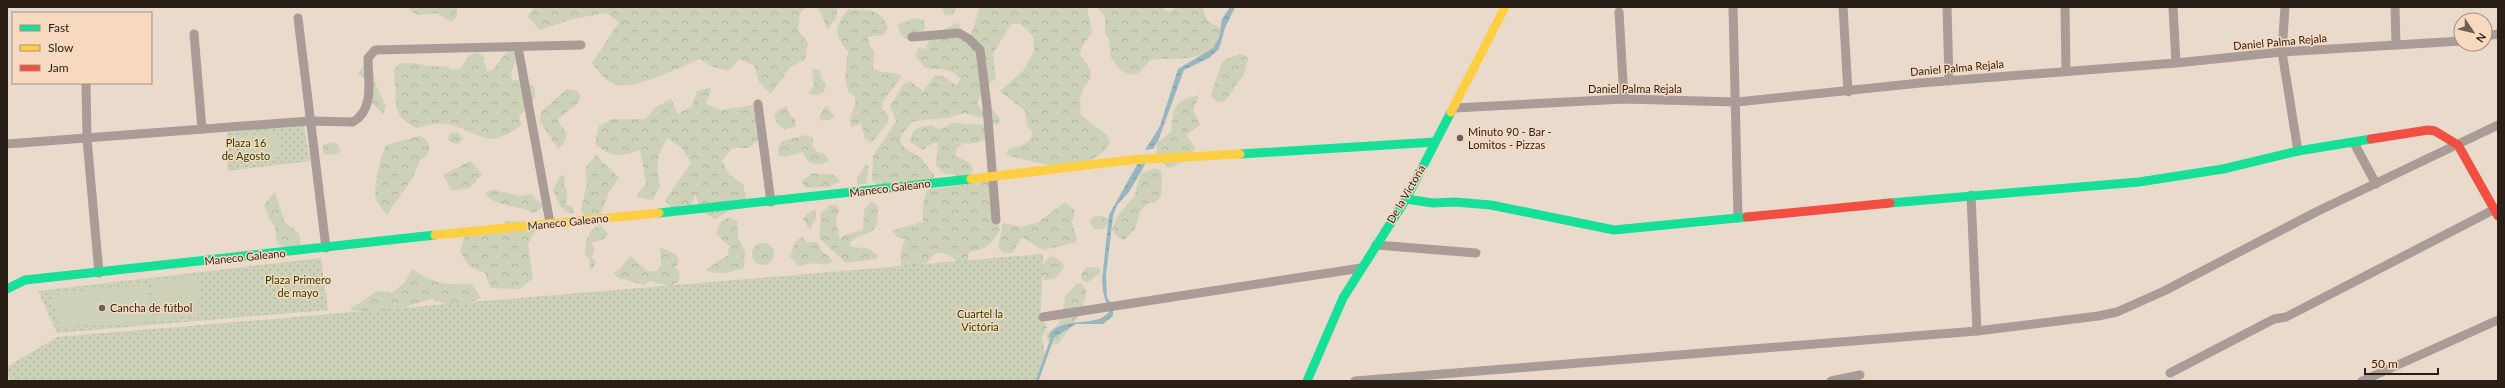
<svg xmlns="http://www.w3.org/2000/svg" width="2505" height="388" font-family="Lato,sans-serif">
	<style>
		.forest { fill: url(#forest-crowns) }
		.park { fill: url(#park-dots) }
		.pitch { fill: #cdd1b7 }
		.water { fill: url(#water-ripples) }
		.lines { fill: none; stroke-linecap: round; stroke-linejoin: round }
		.stream { stroke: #96b7c0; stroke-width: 3 }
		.street { stroke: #a99b95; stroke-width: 9 }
		.fast { stroke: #16e098; stroke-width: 9 }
		.slow { stroke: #ffcf43; stroke-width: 9 }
		.jam { stroke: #f24e42; stroke-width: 9 }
		.poi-dot { fill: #6d6056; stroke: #f7d9bf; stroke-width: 1.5 }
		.labels { text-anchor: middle; stroke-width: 3; stroke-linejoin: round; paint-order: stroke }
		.street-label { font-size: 11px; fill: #2a1f16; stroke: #f7d9bf }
		.poi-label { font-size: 11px; fill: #2a1f16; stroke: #f7d9bf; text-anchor: start }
		.park-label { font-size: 11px; fill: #284201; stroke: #f7d9bf }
	</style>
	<defs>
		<pattern id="forest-crowns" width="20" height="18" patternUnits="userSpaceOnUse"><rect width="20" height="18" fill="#cdd1b7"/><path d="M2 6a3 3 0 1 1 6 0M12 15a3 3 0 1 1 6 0" fill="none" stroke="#b0b39d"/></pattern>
		<pattern id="park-dots" width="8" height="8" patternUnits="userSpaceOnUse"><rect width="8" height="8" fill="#cdd1b7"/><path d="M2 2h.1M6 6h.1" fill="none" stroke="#b0b39d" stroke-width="1.8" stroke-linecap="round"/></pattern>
		<pattern id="water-ripples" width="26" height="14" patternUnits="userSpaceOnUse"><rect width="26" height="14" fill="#96b7c0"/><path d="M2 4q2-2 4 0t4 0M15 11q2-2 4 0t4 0" fill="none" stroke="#7b949b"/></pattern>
	</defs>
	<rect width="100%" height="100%" fill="#eadacc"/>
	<g class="forest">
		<polygon points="409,7 457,7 457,16 451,22 437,13 418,15 410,11"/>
		<path d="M534,7H806L800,13L798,30L808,43L805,60L790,67L771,94L759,82L754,65L739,59L729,71L713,67L700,59C680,67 637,89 617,85C605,82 599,72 592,63L619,22L606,13L572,19L539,30L528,16Z"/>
		<polygon points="817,7 838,7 836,18 827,30 822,15"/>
		<polygon points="942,7 957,7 953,14 945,16"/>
		<path d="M980,7H1087L1092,32L1082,47L1080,55L1090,69L1091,78C1080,92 1079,98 1081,115L1107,135L1110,143C1085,179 1042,164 1006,155L1009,148C1021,146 1029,145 1033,132L1027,126L1025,111L1000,91L1023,71L1034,51L1033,35L1020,24H1011L993,54L996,79L988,84C976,58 996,58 970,38Z"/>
		<path d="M1097,7H1160L1169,12L1178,7H1203C1206,26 1211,20 1223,31C1213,65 1176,57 1150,60L1139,73L1131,75L1121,71L1111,58L1109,40L1105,33V17Z"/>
		<path d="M848,9C866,10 880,8 888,27L884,35L868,37L869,45L874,52L873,68C883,75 892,70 902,76L882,102L883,110L889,116L887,124L871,143L865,139L861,123L851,127C848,115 857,108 855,96L848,92L845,76L848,52C835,34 833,28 848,9Z"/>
		<polygon points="916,18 924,20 925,28 921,36 906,39 900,33 897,25"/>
		<path d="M956,23L960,24L959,28L977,53L978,75L982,91L977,104L982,110H993L1001,120L999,124L995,125L988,120L964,113L947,118L913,121L902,134L900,142L906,149L920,157L935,176L931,183L877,186L872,180L873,156L896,121L890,106L903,85L910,81L923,91L935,75L943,76L957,86L960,79C953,67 937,70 925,68L915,55L919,48L926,49L930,38Z"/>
		<path d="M515,42L520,49L511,72L512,80C522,80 528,82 535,88V97L519,117L522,125C483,153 483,130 445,124C436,122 425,126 417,128C386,115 400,94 393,70L399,64C415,60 429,69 445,66L452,70L460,69L470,55L477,52L483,56L487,72L493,69Z"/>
		<polygon points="1241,54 1248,58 1244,74 1225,101 1217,102 1211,96 1221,64 1226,59"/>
		<polygon points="364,65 372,67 375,83 386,106 383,114 372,103 366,79 358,74"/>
		<polygon points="812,69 820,70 821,78 826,84 824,92 816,95 808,94 814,85"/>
		<path d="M712,87L706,104L721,110L753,105L760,119L762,136L749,148H732L722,161L730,175L743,184L747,201L715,219L701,211L695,195L691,205L676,213L665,200L691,163L682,148L668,138C656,154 656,167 660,186L652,200L636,197L646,183L640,150C620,158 612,158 595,144L599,126L612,119H645L656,107L671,99L678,114L692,106L697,91Z"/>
		<polygon points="567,89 576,90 581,96 578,103 557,120 567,134 564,143 558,149 540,122 541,112"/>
		<path d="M1199,95L1193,111L1200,125L1186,135L1196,148L1184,161L1170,168L1156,159L1157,143L1171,132C1173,107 1174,101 1199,95Z"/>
		<polygon points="826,105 835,116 832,119 822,121 819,117"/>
		<polygon points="786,106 789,114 795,119 796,127 784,129 778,124 774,116 779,109"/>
		<path d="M954,123L987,125L988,137C979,143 974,145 964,143L957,148L955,156L970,163L973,170L968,177L961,179L955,174H946L936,166L938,142L929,145L923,150L910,142C912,127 919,127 932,125L939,129Z"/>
		<polygon points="458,132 463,139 457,145 447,140 450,133"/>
		<path d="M806,135L813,138L812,146L817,152L825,154L829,161C816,167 807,165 803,152L786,157L778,156V148L782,141Z"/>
		<path d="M420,136L427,140L430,148L426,156L420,161L413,177L387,215C384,210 378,205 376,199C373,190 381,153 386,145Z"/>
		<polygon points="330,142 338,144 340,152 332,155 323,154 323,145"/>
		<polygon points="596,155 619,178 609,192 600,216 585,218 581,210 587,183 585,168"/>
		<polygon points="470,161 482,174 470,188 452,191 443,175"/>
		<polygon points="865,165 869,166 866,183 857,185 857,178"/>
		<polygon points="1156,168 1162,172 1161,196 1156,202 1147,204 1140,211 1135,229 1124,240 1117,237 1112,229 1118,215 1134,197 1141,173"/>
		<path d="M812,173C822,176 834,170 840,181L830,187L805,188L802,181Z"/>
		<polygon points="565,175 564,184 567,191 566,204 573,208 574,213 570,214 560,206 553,190 560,176"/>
		<path d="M982,182H990L1000,230C996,236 991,245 984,248C979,250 974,250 968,253V261L959,263C947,253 937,246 927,263L929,271L902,270L900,255L905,239L897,237L892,230L923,222V205L927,190Z"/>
		<path d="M491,189L519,196L531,194L544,206L534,213C519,205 496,207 485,194Z"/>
		<path d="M275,192L285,223C296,230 304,233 299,248H283L277,242L275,226L270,220L264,205Z"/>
		<path d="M872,201L878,206C877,211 878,217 877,222C874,238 857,232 850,243L851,247L867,248L878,255L877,259L846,263L819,238L821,214L829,205H837L839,209L836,223L840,240L844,235L863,230L864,210Z"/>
		<polygon points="1065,202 1075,210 1072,223 1077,240 1074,243 1043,250 1022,237 1012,253 1004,253 998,248 1003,223 1021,227 1037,223"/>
		<polygon points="816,210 816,218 810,230 803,219 808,213"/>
		<polygon points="1095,216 1103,216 1109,222 1104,229 1093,228 1089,221"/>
		<path d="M730,217L737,221L738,237L745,251L744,268C729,272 721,276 705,270L728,255L729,246L717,235C718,225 720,221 730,217Z"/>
		<polygon points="507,221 523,222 536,230 528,244 533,278 520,289 490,288 485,273 469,266 460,252 464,237 493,230"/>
		<path d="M600,224L608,234L604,239L591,243L594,251L592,257L596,261L591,271L589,265L590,259L585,254C585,240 588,231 600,224Z"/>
		<polygon points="802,236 807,242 818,242 821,250 833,261 826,265 813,263 799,266 790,257 795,242"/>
		<circle cx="763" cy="254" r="11"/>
		<polygon points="660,247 675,254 679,260 676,267 680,274 678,282 670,286 651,281 644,285 619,278 613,273 620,269 630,256 648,271 657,271 661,264"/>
		<polygon points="1053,256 1063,263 1064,267 1055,279 1044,280 1040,269 1049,257"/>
		<polygon points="1088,267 1100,268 1101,272 1087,283 1082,280 1081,275 1085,268"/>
		<path d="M412,269C431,283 448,286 472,284L481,298L466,304L448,305L432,299L380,314L349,310L377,291L392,293L405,282Z"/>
		<path d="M1077,284H1082C1088,292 1088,295 1083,303L1084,309L1058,344H1050L1046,336C1048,331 1054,329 1057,325C1064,316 1063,307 1065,296Z"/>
		<polygon points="1042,320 1047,327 1042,338 1046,360 1035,375 1038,322"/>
	</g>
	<g class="park">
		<polygon points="304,125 310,161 228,171 227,132"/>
		<polygon points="1043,254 1038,381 12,381 7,374 7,367 57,337"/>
		<polygon points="321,258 328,310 57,333 38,291"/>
	</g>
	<g class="pitch">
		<polygon points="278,132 279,157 240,160 238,136"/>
		<polygon points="198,276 202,314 155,320 151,282"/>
		<polygon points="148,284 151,321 60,327 51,294"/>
	</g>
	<g class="water">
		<polygon points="1230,7 1235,7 1225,28 1219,49 1209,58 1184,70 1158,141 1153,149 1145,150 1160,126 1178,69 1213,48 1219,38 1222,19"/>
		<path d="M1138,163H1146L1129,192L1117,205L1113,216L1106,275L1107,297L1113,307V316L1103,324H1076L1053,338L1048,337C1060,314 1096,329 1109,312L1103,292L1102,280L1109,215Z"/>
	</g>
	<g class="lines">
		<polyline class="stream" points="1037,381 1053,336"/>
		<g class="street">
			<polyline points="1733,7 1738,218"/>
			<polyline points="1843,7 1848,92"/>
			<polyline points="1947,7 1949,81"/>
			<polyline points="2065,7 2066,71"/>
			<polyline points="2173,7 2176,63"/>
			<polyline points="2285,7 2282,52 2298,151"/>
			<polyline points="2395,7 2396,45"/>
			<polyline points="1619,12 1624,99"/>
			<polyline points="298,18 326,248"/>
			<polyline points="194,34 202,129"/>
			<polyline points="2485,36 2498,34"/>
			<polyline points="912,37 959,33 969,39 980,50 987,107 996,220"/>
			<polyline points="518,47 550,223"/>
			<polyline points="86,83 87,139 99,273"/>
			<polyline points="758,104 771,202"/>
			<polyline points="1455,108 1624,99 1737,102 1920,83 2176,63 2282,52 2461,41"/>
			<polyline points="2354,143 2376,184"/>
			<path d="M7,144L309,121L353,122C375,109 368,80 368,58L375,50L581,45"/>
			<polyline points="1971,195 1977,331 2098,316 2117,312 2164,291 2318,211 2498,125"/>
			<polyline points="1376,245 1476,253"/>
			<polyline points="1043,317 1361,268"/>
			<polyline points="2170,373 2274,319 2286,317 2495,209"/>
			<polyline points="1355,381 1977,331"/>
			<polyline points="1831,381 1860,375"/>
			<polyline points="2362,381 2498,320"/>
		</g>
		<g class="fast">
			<polyline points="1240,154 1435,142"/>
			<polyline points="1406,199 1433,203 1455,202 1491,205 1614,230 1747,217"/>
			<polyline points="1890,203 2139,182 2223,169 2298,151 2371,139"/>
			<polyline points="659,213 971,179"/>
			<polyline points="7,289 25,280 435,235"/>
			<polyline points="1307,381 1343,298 1406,199 1451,112"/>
		</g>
		<g class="slow">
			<polyline points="1451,112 1505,7"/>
			<polyline points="971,179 1130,160 1240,154"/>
			<polyline points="435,235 659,213"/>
		</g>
		<g class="jam">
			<polyline points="2371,139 2428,130 2435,131 2458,145 2498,216"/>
			<polyline points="1747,217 1890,203"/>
		</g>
	</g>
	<g class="poi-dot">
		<circle cx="1460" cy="138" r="4"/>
		<circle cx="102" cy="308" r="4"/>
	</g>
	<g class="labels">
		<g class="street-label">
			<text transform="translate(2280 42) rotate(-5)" y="4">Daniel Palma Rejala</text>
			<text transform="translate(1957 68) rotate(-5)" y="4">Daniel Palma Rejala</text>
			<text x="1635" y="93">Daniel Palma Rejala</text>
			<text transform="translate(890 188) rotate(-7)" y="4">Maneco Galeano</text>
			<text transform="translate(1406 194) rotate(-60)" y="4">De la Victoria</text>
			<text transform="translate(568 222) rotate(-6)" y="4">Maneco Galeano</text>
			<text transform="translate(245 257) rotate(-6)" y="4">Maneco Galeano</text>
		</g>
		<g class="poi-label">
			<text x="1468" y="136">Minuto 90 - Bar -<tspan x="1468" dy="13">Lomitos - Pizzas</tspan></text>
			<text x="110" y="312">Cancha de fútbol</text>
		</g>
		<g class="park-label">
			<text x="246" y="147">Plaza 16<tspan x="246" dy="13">de Agosto</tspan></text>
			<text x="298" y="284">Plaza Primero<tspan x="298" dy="13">de mayo</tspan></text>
			<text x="980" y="318">Cuartel la<tspan x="980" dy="13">Victória</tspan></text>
		</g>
	</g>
	<rect width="2505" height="388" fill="none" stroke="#2a1f16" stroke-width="16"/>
	<rect x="12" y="12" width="140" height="72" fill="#f7d9bf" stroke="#a58f7b"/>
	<rect x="20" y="25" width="20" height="6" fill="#16e098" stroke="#a58f7b"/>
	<text x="48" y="32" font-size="12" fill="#2a1f16">Fast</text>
	<rect x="20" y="45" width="20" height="6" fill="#ffcf43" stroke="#a58f7b"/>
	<text x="48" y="52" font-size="12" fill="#2a1f16">Slow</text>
	<rect x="20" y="65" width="20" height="6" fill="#f24e42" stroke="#a58f7b"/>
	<text x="48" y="72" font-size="12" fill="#2a1f16">Jam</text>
	<g transform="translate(2473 32) rotate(125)"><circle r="19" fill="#f7d9bf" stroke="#a58f7b"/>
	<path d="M0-3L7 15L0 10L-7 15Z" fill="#6d6056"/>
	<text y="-6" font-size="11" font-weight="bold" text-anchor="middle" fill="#2a1f16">N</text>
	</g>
	<path d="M2365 368v6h73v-6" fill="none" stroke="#2a1f16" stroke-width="2"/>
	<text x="2371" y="368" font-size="12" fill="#2a1f16" stroke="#f7d9bf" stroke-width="3" paint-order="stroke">50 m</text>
</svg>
